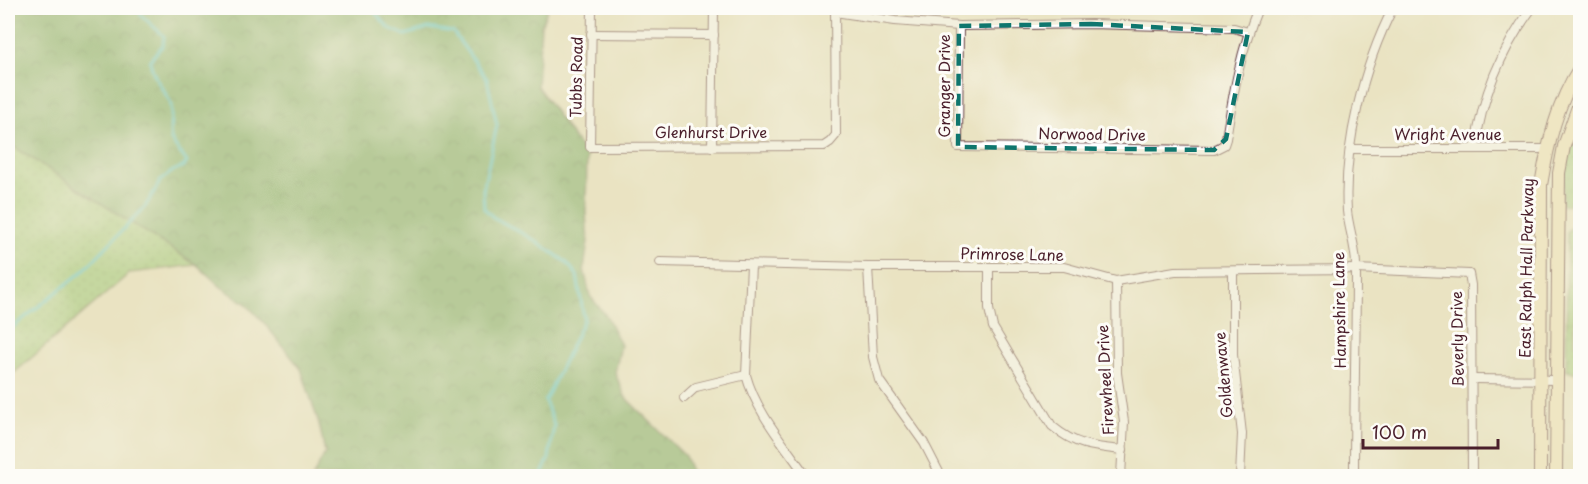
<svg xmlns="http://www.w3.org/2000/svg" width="1588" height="484" font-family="'Playpen Sans',sans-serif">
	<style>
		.grass { fill: url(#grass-dots); stroke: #727350; stroke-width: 1.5 }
		.forest { fill: url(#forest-crowns); stroke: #626648; stroke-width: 1.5 }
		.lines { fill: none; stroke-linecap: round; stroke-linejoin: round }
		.stream { stroke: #5cc9cf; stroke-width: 3 }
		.street-casing { stroke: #623c42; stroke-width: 10 }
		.secondary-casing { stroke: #623c42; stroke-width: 14 }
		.street { stroke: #fff; stroke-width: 8 }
		.secondary { stroke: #f7e8c3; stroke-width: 12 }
		.marked { fill: none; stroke: #0f766e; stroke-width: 4.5; stroke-dasharray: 12 8; stroke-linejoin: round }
		.labels { text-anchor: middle; stroke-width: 6; stroke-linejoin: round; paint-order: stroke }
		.street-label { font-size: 15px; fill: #4a1f2b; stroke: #fdfcf7 }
	</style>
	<defs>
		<pattern id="grass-dots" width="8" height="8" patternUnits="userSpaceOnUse" patternTransform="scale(1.5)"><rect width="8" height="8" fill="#9ac774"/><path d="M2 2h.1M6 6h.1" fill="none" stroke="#86aa65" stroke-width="1.8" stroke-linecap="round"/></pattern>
		<pattern id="forest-crowns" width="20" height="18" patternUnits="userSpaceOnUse" patternTransform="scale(1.5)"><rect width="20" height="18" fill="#7bac66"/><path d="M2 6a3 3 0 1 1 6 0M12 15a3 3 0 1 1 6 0" fill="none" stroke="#678b54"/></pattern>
	</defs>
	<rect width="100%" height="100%" fill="#fdfcf7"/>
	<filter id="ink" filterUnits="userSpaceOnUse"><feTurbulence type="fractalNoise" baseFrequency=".0167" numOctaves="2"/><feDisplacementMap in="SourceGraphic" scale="12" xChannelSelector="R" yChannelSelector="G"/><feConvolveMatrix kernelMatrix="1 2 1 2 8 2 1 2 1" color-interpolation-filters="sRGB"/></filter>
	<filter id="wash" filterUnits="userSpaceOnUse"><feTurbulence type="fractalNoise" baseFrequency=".008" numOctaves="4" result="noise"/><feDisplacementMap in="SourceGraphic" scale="24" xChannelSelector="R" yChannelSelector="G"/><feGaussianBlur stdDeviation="1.35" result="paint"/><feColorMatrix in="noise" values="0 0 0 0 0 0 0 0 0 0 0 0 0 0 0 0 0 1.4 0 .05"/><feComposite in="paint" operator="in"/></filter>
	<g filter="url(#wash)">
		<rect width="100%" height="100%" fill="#eae3c2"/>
		<g class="grass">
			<polygon points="1574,142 1580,142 1580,204 1562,205 1563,182 1570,145"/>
			<polygon points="8,143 197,265 130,273 8,378"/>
			<polygon points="1571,228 1580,228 1580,268 1572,269 1575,300 1575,345 1580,346 1580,373 1571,372 1566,369 1567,231"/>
		</g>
		<polygon class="forest" points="8,8 548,8 541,26 537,86 587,157 586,213 588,242 584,269 590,296 607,317 621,345 615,373 626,398 685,456 693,476 313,476 325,453 319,424 301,369 265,324 245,303 221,287 197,265 8,143"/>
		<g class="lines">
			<g class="stream">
				<polyline points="272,8 275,11 283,8"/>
				<polyline points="371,8 389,28 405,35 429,28 453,32 487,79 497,125 483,190 484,208 493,217 536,241 566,262 577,275 584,319 545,401 554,425 549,458 541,476"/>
				<path d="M8,331L82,272L145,207L161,180L173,171L184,166L187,162C182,154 174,147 171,139C168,128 174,110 170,102C163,87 152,77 150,60L163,45L164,36L141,15L139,8"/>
			</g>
		</g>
	</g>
	<g filter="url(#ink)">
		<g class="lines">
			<g class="street-casing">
				<g id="street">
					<polyline points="592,8 590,147 824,146 830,142 836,135 835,8"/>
					<polyline points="835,12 895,21 959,26 1091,24 1234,28 1248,32"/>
					<path d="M959,26L958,147L1214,150L1224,145L1226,139C1233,94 1241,49 1258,8"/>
					<polyline points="591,34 714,35"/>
					<polyline points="712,147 714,8"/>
					<path d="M1475,148C1482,96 1501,50 1532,8"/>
					<polyline points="1350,149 1547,149"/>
					<polyline points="660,262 868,267 1064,267 1116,281 1175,271 1356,269 1469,274 1471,285 1472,476"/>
					<path d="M751,265L746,375C756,412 785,445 806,476"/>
					<polyline points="868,267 873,357 879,380 924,443 941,476"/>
					<path d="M989,268V309L993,327L1052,426C1076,446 1093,447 1123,450"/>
					<polyline points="1233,271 1233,355 1242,434 1240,476"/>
					<polyline points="1116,281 1117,373 1124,422 1121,476"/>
					<polyline points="1473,379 1557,380"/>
					<polyline points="684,398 696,387 746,375"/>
					<path d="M1354,476C1354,406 1356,336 1356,266C1356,247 1349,230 1347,211C1343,147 1364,64 1393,8"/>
				</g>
			</g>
			<g class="secondary-casing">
				<g id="secondary">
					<path d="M1540,476L1541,185C1548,143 1557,103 1580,67"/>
					<polyline points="1556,476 1559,173 1564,146 1580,101"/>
				</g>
			</g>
			<use href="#street" class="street"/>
			<use href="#secondary" class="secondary"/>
		</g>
	</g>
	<path d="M0 0H1588V484H0ZM1091,24L1248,32L1226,139L1214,150L958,147L959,26Z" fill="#eae3c2" fill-opacity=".55" fill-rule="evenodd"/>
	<path class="marked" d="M1091,24L1248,32L1226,139L1214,150L958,147L959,26Z"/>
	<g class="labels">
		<g class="street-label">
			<text transform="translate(577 77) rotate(-89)" y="5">Tubbs Road</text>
			<text transform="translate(945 86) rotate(-90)" y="5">Granger Drive</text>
			<text x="711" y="138">Glenhurst Drive</text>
			<text transform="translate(1092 135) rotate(1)" y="5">Norwood Drive</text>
			<text x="1448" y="140">Wright Avenue</text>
			<text transform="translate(1012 255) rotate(1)" y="5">Primrose Lane</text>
			<text transform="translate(1527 268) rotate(-89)" y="5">East Ralph Hall Parkway</text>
			<text transform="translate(1340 310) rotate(-91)" y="5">Hampshire Lane</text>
			<text transform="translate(1458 339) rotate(-91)" y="5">Beverly Drive</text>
			<text transform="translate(1224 375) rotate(-95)" y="5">Goldenwave</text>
			<text transform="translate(1106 380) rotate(-93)" y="5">Firewheel Drive</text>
		</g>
	</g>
	<rect width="1588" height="484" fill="none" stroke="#fdfcf7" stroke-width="30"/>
	<path d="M1363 439v9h135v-9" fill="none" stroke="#4a1f2b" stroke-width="3"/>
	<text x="1372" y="439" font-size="18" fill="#4a1f2b" stroke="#fdfcf7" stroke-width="4.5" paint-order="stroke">100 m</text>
</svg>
